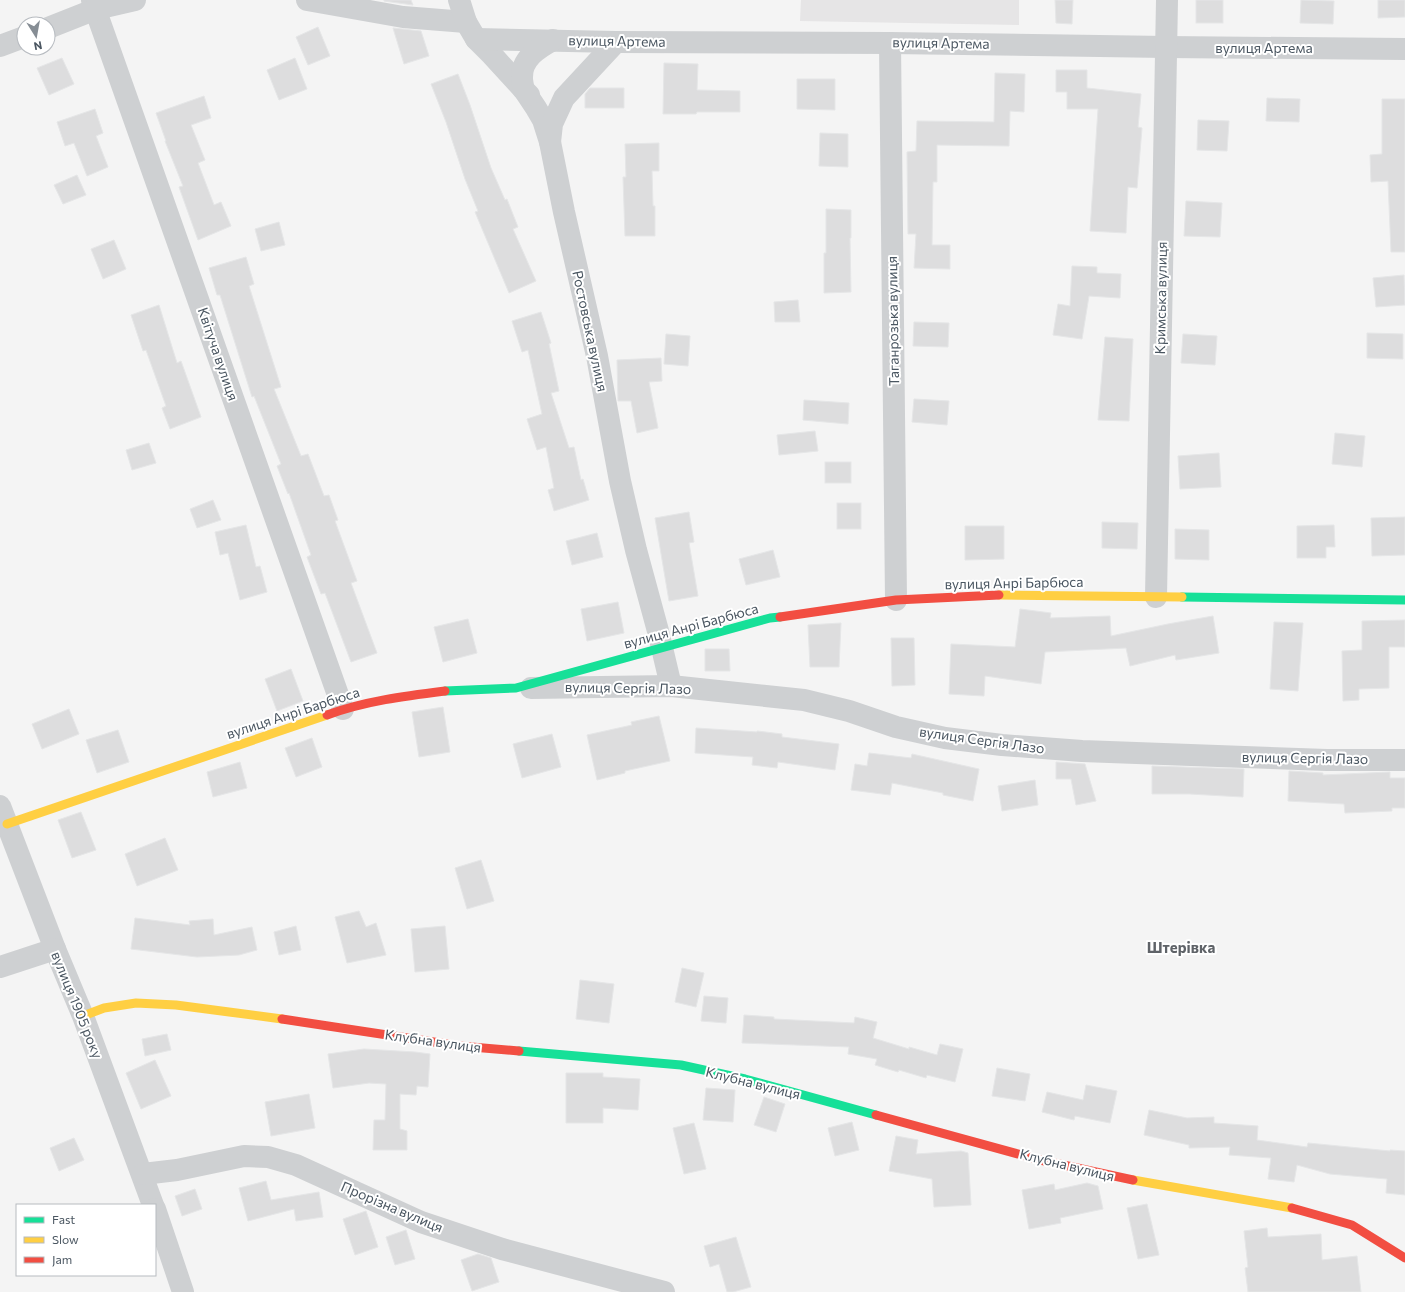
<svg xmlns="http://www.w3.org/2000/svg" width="1405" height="1292" font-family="Commissioner,sans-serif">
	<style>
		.education { fill: #e6e5e6 }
		.building { fill: #ddddde; stroke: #e5e6e7 }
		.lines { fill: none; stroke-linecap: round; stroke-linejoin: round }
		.street { stroke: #ced0d2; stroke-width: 22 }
		.fast { stroke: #16e098; stroke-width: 9 }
		.slow { stroke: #ffcf43; stroke-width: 9 }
		.jam { stroke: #f24e42; stroke-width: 9 }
		.labels { text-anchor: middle; stroke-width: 4; stroke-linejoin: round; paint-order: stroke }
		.street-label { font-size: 14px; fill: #4a5661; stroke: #fff }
		.neighbourhood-label { font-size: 15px; font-weight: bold; fill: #5f6368; stroke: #fff }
	</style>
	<rect width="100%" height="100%" fill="#f4f4f4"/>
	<polygon class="education" points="801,0 1019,0 1019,25 800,21"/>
	<g class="building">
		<polygon points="384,0 411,0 413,5 384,1"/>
		<polygon points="1055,0 1073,0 1072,24 1056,23"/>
		<rect x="1196" y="0" width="27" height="23"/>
		<polygon points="1301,0 1334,1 1333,24 1300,23"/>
		<polygon points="1378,0 1405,0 1405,17 1378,18"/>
		<polygon points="318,27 330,56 308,65 296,37"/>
		<polygon points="393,28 421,31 429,56 404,64"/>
		<polygon points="62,58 74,84 49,95 37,68"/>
		<polygon points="295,58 307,89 279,100 267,70"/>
		<polygon points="664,63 698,64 697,90 740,91 740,112 697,112 696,114 663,114"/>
		<polygon points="1056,70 1087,70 1087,88 1141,94 1138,127 1142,128 1137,188 1128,187 1126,233 1090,231 1098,109 1067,109 1067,92 1056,92"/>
		<polygon points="995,73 1025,74 1024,112 1010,111 1009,146 937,145 937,182 933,182 932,245 950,245 950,269 914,268 916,234 908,234 907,152 916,151 917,121 994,122"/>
		<polygon points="458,74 470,105 491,168 505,200 507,199 518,227 513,229 536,281 509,293 475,212 478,211 465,179 446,122 431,84"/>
		<polygon points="797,79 835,79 835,110 797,109"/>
		<polygon points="590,88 624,88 624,108 585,108 585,94"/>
		<polygon points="204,96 211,118 191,125 205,160 198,163 214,205 221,202 231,226 198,240 179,187 183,186 165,141 166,141 156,113"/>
		<polygon points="1267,98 1300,99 1299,122 1266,121"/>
		<polygon points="1382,99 1405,99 1405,252 1391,252 1388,181 1371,182 1370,155 1382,154"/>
		<polygon points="95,109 103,133 96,136 108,167 87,176 74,143 65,146 57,122"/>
		<polygon points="1198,120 1229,121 1227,151 1197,150"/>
		<polygon points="820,133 848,134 848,167 819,166"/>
		<polygon points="659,143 659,171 652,171 653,206 655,206 655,236 625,236 623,177 626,177 625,144"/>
		<polygon points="77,175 86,195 63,204 54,185"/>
		<polygon points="1186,201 1222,203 1220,237 1184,236"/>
		<polygon points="826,209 851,210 851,238 850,238 851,292 824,293 824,253 826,253"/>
		<polygon points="279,222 285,245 261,251 255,229"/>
		<polygon points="114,240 126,269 103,279 91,249"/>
		<polygon points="246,257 254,284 249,286 281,387 274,389 301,456 308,454 324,496 329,495 338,520 335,521 357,581 351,583 377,653 351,662 325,593 321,594 307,557 311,555 289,493 288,494 277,466 281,464 254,396 252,397 220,295 217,295 209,268"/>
		<polygon points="1072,266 1097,267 1097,273 1121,274 1120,298 1089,296 1082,339 1053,335 1058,304 1070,306"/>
		<polygon points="1404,275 1405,305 1376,307 1373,278"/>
		<polygon points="798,300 800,322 775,322 774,302"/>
		<polygon points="159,305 177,363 181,361 201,417 170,429 162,408 166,406 146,350 143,351 131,315"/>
		<polygon points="541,312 551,343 549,344 559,391 551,393 569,448 574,447 581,480 583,479 589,500 554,511 548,490 554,488 546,447 537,450 527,419 542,414 528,350 522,352 512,321"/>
		<polygon points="914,322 949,323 948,347 913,346"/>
		<polygon points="1367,333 1403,334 1403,359 1367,358"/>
		<polygon points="666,334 690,336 688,366 664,364"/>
		<polygon points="1183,334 1217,336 1215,365 1181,363"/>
		<polygon points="1105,337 1133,339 1129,421 1098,420"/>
		<polygon points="661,358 662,381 649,382 658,428 637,433 631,401 618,401 617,360"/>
		<polygon points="914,399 949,401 947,425 912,422"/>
		<polygon points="804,400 849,403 848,424 803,420"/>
		<polygon points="815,431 818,451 779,455 777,435"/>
		<polygon points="1335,433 1365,436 1362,467 1332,464"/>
		<polygon points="149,443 156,463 132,470 126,450"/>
		<polygon points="1219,453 1221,487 1180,489 1178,456"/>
		<rect x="825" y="462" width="26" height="21"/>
		<polygon points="213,500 221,520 197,528 190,509"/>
		<rect x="837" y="503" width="24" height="26"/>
		<polygon points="689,512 694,542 689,543 698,596 669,601 655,518"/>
		<polygon points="1405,517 1405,555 1372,556 1371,518"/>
		<polygon points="1102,522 1138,523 1137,549 1102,548"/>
		<polygon points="246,525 256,567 260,566 267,592 240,600 228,553 220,555 215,532"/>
		<polygon points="1334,525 1335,547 1326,547 1326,558 1297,558 1297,526"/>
		<polygon points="965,526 1004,526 1004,559 965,560"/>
		<polygon points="1175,529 1209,530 1209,560 1175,559"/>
		<polygon points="597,533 603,557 572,565 566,541"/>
		<polygon points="773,550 780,577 746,585 739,559"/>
		<polygon points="618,602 624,633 587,641 581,609"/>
		<polygon points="1020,609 1051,613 1050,618 1110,616 1111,636 1168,624 1213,616 1219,653 1176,660 1175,655 1130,666 1126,648 1045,652 1041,684 985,676 984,696 949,694 951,644 1015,647"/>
		<polygon points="468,619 477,653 443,662 434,627"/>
		<polygon points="1405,620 1405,647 1389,647 1389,688 1359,689 1359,700 1343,701 1342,651 1362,650 1362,621"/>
		<polygon points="1274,622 1303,623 1298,691 1270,689"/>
		<polygon points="841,623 839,667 810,667 808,625"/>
		<polygon points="891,638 914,638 915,685 892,686"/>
		<polygon points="705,649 729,649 730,671 705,671"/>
		<polygon points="291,669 303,701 277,711 265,679"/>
		<polygon points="443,707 450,752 419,757 412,712"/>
		<polygon points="69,709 79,734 42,749 32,724"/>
		<polygon points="659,716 670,761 625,771 625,773 597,780 587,735 632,725 631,722"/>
		<polygon points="696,728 757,732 757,731 782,734 782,737 839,744 835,770 778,762 777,768 752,765 753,757 695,753"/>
		<polygon points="118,730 129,762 97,773 86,740"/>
		<polygon points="552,734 561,767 522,778 513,744"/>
		<polygon points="312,738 322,767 296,777 285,748"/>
		<polygon points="869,753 911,758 912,754 979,769 973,801 943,795 943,793 892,783 890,795 851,790 855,764 867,766"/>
		<polygon points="240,762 247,788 213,797 207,772"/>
		<polygon points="1056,762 1085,764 1096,801 1076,805 1071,779 1056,779"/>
		<polygon points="1152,766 1244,769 1243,797 1190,794 1152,794"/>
		<polygon points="1289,771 1323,773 1323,775 1390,772 1390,778 1405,778 1405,808 1392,808 1392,811 1345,813 1344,804 1288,801"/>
		<polygon points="1035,780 1038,805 1002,811 998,786"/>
		<polygon points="81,812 96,850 72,858 58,820"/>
		<polygon points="165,838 178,870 137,886 125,854"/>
		<polygon points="481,860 494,901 467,909 455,868"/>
		<polygon points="359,911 366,927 376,923 386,955 347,963 335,917"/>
		<polygon points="135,918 190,925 189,921 213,919 214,935 252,927 257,950 239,955 197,957 131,949"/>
		<polygon points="296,926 301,950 279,955 274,932"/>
		<polygon points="445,926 449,969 415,972 411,929"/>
		<polygon points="682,968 704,973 696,1007 675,1002"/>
		<polygon points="580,980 614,984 609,1023 576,1019"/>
		<polygon points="704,996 728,998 726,1023 701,1021"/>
		<polygon points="744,1015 774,1017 774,1019 854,1023 855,1017 877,1022 873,1038 909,1049 909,1047 937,1055 940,1044 963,1049 955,1082 927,1075 926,1078 899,1070 898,1072 875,1065 877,1059 848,1054 849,1047 742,1043"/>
		<polygon points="167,1034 171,1050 145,1056 142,1039"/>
		<polygon points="364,1049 415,1052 430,1054 428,1087 417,1086 416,1095 400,1094 400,1129 407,1131 407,1150 373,1150 374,1120 385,1120 386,1084 369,1083 333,1088 328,1054"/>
		<polygon points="155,1060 171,1096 141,1109 126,1073"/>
		<polygon points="997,1068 1030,1074 1025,1101 992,1096"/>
		<polygon points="566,1073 603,1073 603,1077 640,1079 638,1110 603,1108 603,1123 566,1123"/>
		<polygon points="1086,1085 1117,1091 1110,1123 1075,1116 1074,1120 1042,1112 1047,1092 1083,1100"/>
		<polygon points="706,1088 735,1090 733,1122 703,1120"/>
		<polygon points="309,1094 315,1128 271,1136 265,1102"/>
		<polygon points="764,1097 785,1104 776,1132 754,1125"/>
		<polygon points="1149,1110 1187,1118 1214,1117 1214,1123 1258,1126 1257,1140 1307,1147 1308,1143 1390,1151 1390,1150 1405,1151 1405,1195 1386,1193 1387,1179 1330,1174 1297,1165 1294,1182 1268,1179 1271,1158 1229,1155 1230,1147 1189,1148 1189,1145 1144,1135"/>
		<polygon points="852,1122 859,1150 835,1156 828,1128"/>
		<polygon points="694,1123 706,1169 684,1174 673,1128"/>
		<polygon points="896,1136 918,1140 916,1154 961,1151 968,1153 971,1205 934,1207 932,1179 889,1171"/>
		<polygon points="74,1138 84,1160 59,1171 50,1148"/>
		<polygon points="266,1181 271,1200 319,1192 323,1217 296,1221 294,1209 248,1221 239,1188"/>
		<polygon points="1087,1183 1098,1186 1103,1209 1060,1218 1061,1223 1029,1229 1022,1190 1054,1184 1055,1190"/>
		<polygon points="195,1189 202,1209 182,1216 175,1196"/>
		<polygon points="1147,1204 1159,1255 1138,1259 1127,1208"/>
		<polygon points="366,1211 378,1247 355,1255 343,1219"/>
		<polygon points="1267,1228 1268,1237 1321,1234 1322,1260 1357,1256 1361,1292 1248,1292 1245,1268 1248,1267 1244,1231"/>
		<polygon points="406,1230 415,1259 395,1265 386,1237"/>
		<polygon points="736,1237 751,1287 733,1292 727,1292 719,1264 710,1267 704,1246"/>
		<polygon points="478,1254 491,1258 499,1282 472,1291 461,1260"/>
	</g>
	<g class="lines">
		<g class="street">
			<polyline points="92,0 343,709"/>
			<polyline points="307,0 403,17 466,22"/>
			<polyline points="459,0 466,22 476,39 492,55 524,90 536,108 543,120 550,142 564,212 597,356 620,481 636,550 658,631 671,686"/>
			<polyline points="48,28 96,9 135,0"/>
			<polyline points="476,39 616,42 890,43 1166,47 1405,49"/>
			<polyline points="890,43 896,600"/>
			<polyline points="0,46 24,37"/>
			<path d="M529,95L524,90C523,86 522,82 522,78C521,59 538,48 553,40"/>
			<polyline points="550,142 552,124 564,98 616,42"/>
			<polyline points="1156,597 1167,0"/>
			<polyline points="531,688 671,686 804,700 849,711 896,727 945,738 1002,745 1082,751 1327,760 1405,760"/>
			<polyline points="0,806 55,949 83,1016 153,1205"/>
			<polyline points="0,967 55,949"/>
			<polyline points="143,1174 177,1170 244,1156 268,1157 296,1165 421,1222 502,1249 664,1292"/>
			<polyline points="155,1209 183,1292"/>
		</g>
		<g class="fast">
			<polyline points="1182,597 1405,600"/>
			<polyline points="445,691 516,688 770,618 780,617"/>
			<polyline points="519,1051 681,1065 745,1079 876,1115"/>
		</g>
		<g class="slow">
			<polyline points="999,595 1182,597"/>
			<polyline points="7,824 327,715"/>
			<polyline points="83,1016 104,1008 136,1003 176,1005 282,1019"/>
			<polyline points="1133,1180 1292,1208"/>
		</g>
		<g class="jam">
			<polyline points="780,617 896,600 999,595"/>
			<path d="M327,715C365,701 405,696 445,691"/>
			<polyline points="282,1019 460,1046 519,1051"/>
			<polyline points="876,1115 1040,1160 1133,1180"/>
			<polyline points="1292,1208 1352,1225 1405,1258"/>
		</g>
	</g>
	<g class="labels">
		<g class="street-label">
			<text transform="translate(617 41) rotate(1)" y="5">вулиця Артема</text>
			<text transform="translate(941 43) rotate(1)" y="5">вулиця Артема</text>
			<text x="1264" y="53">вулиця Артема</text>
			<text transform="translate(1161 298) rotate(-89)" y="5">Кримська вулиця</text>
			<text transform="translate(893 321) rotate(-91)" y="5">Таганрозька вулиця</text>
			<text transform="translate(590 331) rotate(78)" y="5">Ростовська вулиця</text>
			<text transform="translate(218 354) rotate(71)" y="5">Квітуча вулиця</text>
			<text transform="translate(1014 583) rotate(-1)" y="5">вулиця Анрі Барбюса</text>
			<text transform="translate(691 626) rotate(-15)" y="5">вулиця Анрі Барбюса</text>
			<text transform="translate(628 688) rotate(1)" y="5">вулиця Сергія Лазо</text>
			<text transform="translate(293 713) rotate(-18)" y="5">вулиця Анрі Барбюса</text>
			<text transform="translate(982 740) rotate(8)" y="5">вулиця Сергія Лазо</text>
			<text transform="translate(1305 758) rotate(1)" y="5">вулиця Сергія Лазо</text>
			<text transform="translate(77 1005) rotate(68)" y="5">вулиця 1905 року</text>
			<text transform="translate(433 1041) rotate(8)" y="5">Клубна вулиця</text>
			<text transform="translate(753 1083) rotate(14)" y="5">Клубна вулиця</text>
			<text transform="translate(1067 1165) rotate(14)" y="5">Клубна вулиця</text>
			<text transform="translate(392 1207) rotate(23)" y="5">Прорізна вулиця</text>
		</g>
		<g class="neighbourhood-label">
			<text x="1181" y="953">Штерiвка</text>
		</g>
	</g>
	<rect x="16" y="1204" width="140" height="72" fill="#ffffff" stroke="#b7bbc0"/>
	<rect x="24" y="1217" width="20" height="6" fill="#16e098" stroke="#b7bbc0"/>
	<text x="52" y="1224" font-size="12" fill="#4a5661">Fast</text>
	<rect x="24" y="1237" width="20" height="6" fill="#ffcf43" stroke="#b7bbc0"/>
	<text x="52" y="1244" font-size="12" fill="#4a5661">Slow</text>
	<rect x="24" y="1257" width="20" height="6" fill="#f24e42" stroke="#b7bbc0"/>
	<text x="52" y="1264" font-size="12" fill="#4a5661">Jam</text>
	<g transform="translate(36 36) rotate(169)"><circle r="19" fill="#ffffff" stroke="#b7bbc0"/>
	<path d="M0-3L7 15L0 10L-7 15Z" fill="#868d94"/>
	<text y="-6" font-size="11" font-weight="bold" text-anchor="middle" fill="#4a5661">N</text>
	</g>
</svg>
